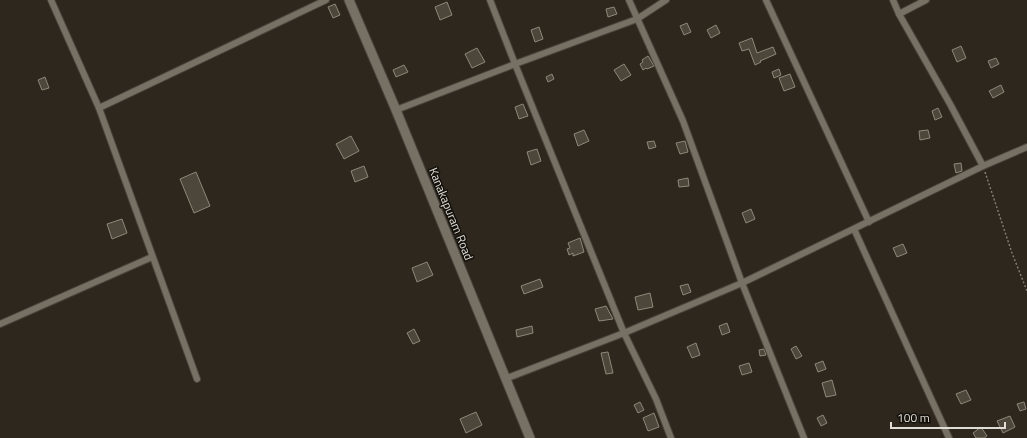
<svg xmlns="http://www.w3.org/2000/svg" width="1027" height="438" font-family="'Titillium Web',sans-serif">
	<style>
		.building { fill: #4c463b; stroke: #8e887b }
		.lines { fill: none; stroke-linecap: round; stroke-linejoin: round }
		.street-casing { stroke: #4a453d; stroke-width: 8 }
		.secondary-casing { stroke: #4a453d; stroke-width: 11 }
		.path { stroke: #817c74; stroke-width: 1.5; stroke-dasharray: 2 2; stroke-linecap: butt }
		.street { stroke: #777064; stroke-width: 6 }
		.secondary { stroke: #777064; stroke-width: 9 }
		.labels { text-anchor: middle; stroke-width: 3; stroke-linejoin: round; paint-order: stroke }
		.street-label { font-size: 12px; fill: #e0ddd6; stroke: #13100c }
	</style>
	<rect width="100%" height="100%" fill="#2d271d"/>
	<g class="building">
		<polygon points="447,2 452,15 440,20 435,7"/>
		<polygon points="335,4 340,15 333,18 328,7"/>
		<polygon points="614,7 617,14 608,17 606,9"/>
		<polygon points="687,23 691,32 684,35 680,26"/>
		<polygon points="716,25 720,33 711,38 707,30"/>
		<polygon points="539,27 543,39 535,42 531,30"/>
		<polygon points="752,38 757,53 773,47 776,54 760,61 761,62 755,65 749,49 742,51 739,43"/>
		<polygon points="961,46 966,58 957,62 952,50"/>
		<polygon points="477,48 485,62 472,68 465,54"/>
		<polygon points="648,56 654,66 647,69 646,68 643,70 640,64 643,62 642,60"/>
		<polygon points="996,58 999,64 991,68 988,61"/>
		<polygon points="624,64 631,75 621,81 614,70"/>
		<polygon points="404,65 408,72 396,77 393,70"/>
		<polygon points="779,69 781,75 774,78 772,72"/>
		<polygon points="552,74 554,79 548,82 546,77"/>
		<polygon points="790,74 795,87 784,91 779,78"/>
		<polygon points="45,77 49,88 42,90 38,80"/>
		<polygon points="1001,85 1004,92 993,98 989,91"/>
		<polygon points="523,104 528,116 519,119 515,107"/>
		<polygon points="938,108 942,117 935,120 932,111"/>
		<polygon points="584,130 589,141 578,146 574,134"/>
		<polygon points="928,130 930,138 920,140 919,131"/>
		<polygon points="351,136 359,151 344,159 336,144"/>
		<polygon points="654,141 656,147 649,149 647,142"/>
		<polygon points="685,141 688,152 680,154 676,143"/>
		<polygon points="537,149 541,161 531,165 527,152"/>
		<polygon points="961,163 962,171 956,173 954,164"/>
		<polygon points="364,166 368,177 355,182 351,171"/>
		<polygon points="196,172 210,206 194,213 180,179"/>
		<polygon points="688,178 689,186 679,187 678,180"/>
		<polygon points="751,209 755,219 746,223 742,213"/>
		<polygon points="122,219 127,233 112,239 107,224"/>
		<polygon points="580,238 584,252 573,256 573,253 569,255 567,249 570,248 568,243"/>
		<polygon points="903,244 907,253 897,257 893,248"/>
		<polygon points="427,262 433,275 417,282 412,268"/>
		<polygon points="540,279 543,287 524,294 521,286"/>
		<polygon points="688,284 691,292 683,295 680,286"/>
		<polygon points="650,293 653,307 638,310 635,297"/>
		<polygon points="606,306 613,319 599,321 595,309"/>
		<polygon points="727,323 730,332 722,335 719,326"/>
		<polygon points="532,326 533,333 517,337 516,330"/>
		<polygon points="414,329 420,341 413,344 407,333"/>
		<polygon points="696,343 700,355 692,358 687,347"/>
		<polygon points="796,346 802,356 796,359 791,349"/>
		<polygon points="764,349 766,355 760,356 759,350"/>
		<polygon points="608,352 613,373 606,374 601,353"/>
		<polygon points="823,361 826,369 818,372 815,364"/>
		<polygon points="749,363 752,372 742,375 739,366"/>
		<polygon points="832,380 836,395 826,397 822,383"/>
		<polygon points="966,390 971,400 961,404 956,394"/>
		<polygon points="640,402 644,410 638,413 634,405"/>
		<polygon points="1024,402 1026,409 1020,411 1017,404"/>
		<polygon points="476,412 482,425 466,433 460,419"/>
		<polygon points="654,413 659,427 648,431 643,418"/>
		<polygon points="823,415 827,423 821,426 817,418"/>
		<polygon points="1010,416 1015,427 1003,433 997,421"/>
		<polygon points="981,427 987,436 984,438 976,438 973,433"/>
	</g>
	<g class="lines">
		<g class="street-casing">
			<g id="street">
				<polyline points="51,0 99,108 197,379"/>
				<polyline points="490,0 515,64 624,333 656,399 671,438"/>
				<polyline points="629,0 683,121 742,283 804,438"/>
				<polyline points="766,0 869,222"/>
				<polyline points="893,0 899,14 950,104 983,166"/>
				<polyline points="899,14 926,0"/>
				<polyline points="99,108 326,0"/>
				<polyline points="396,110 515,64 637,19 666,0"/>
				<polyline points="854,229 949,438"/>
				<polyline points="0,324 152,257"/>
				<polyline points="505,379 624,333 742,283 983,166 1027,147"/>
			</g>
		</g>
		<g class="secondary-casing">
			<polyline id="secondary" points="349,0 396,110 530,438"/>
		</g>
		<polyline class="path" points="985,172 1012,253 1027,291"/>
		<use href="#street" class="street"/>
		<use href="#secondary" class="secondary"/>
	</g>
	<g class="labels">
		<g class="street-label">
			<text transform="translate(451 214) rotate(68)" y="4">Kanakapuram Road</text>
		</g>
	</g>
	<path d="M891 422v6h114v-6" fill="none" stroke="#e0ddd6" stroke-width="2"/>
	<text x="897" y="422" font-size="12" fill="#e0ddd6" stroke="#13100c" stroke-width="3" paint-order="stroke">100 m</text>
</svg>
